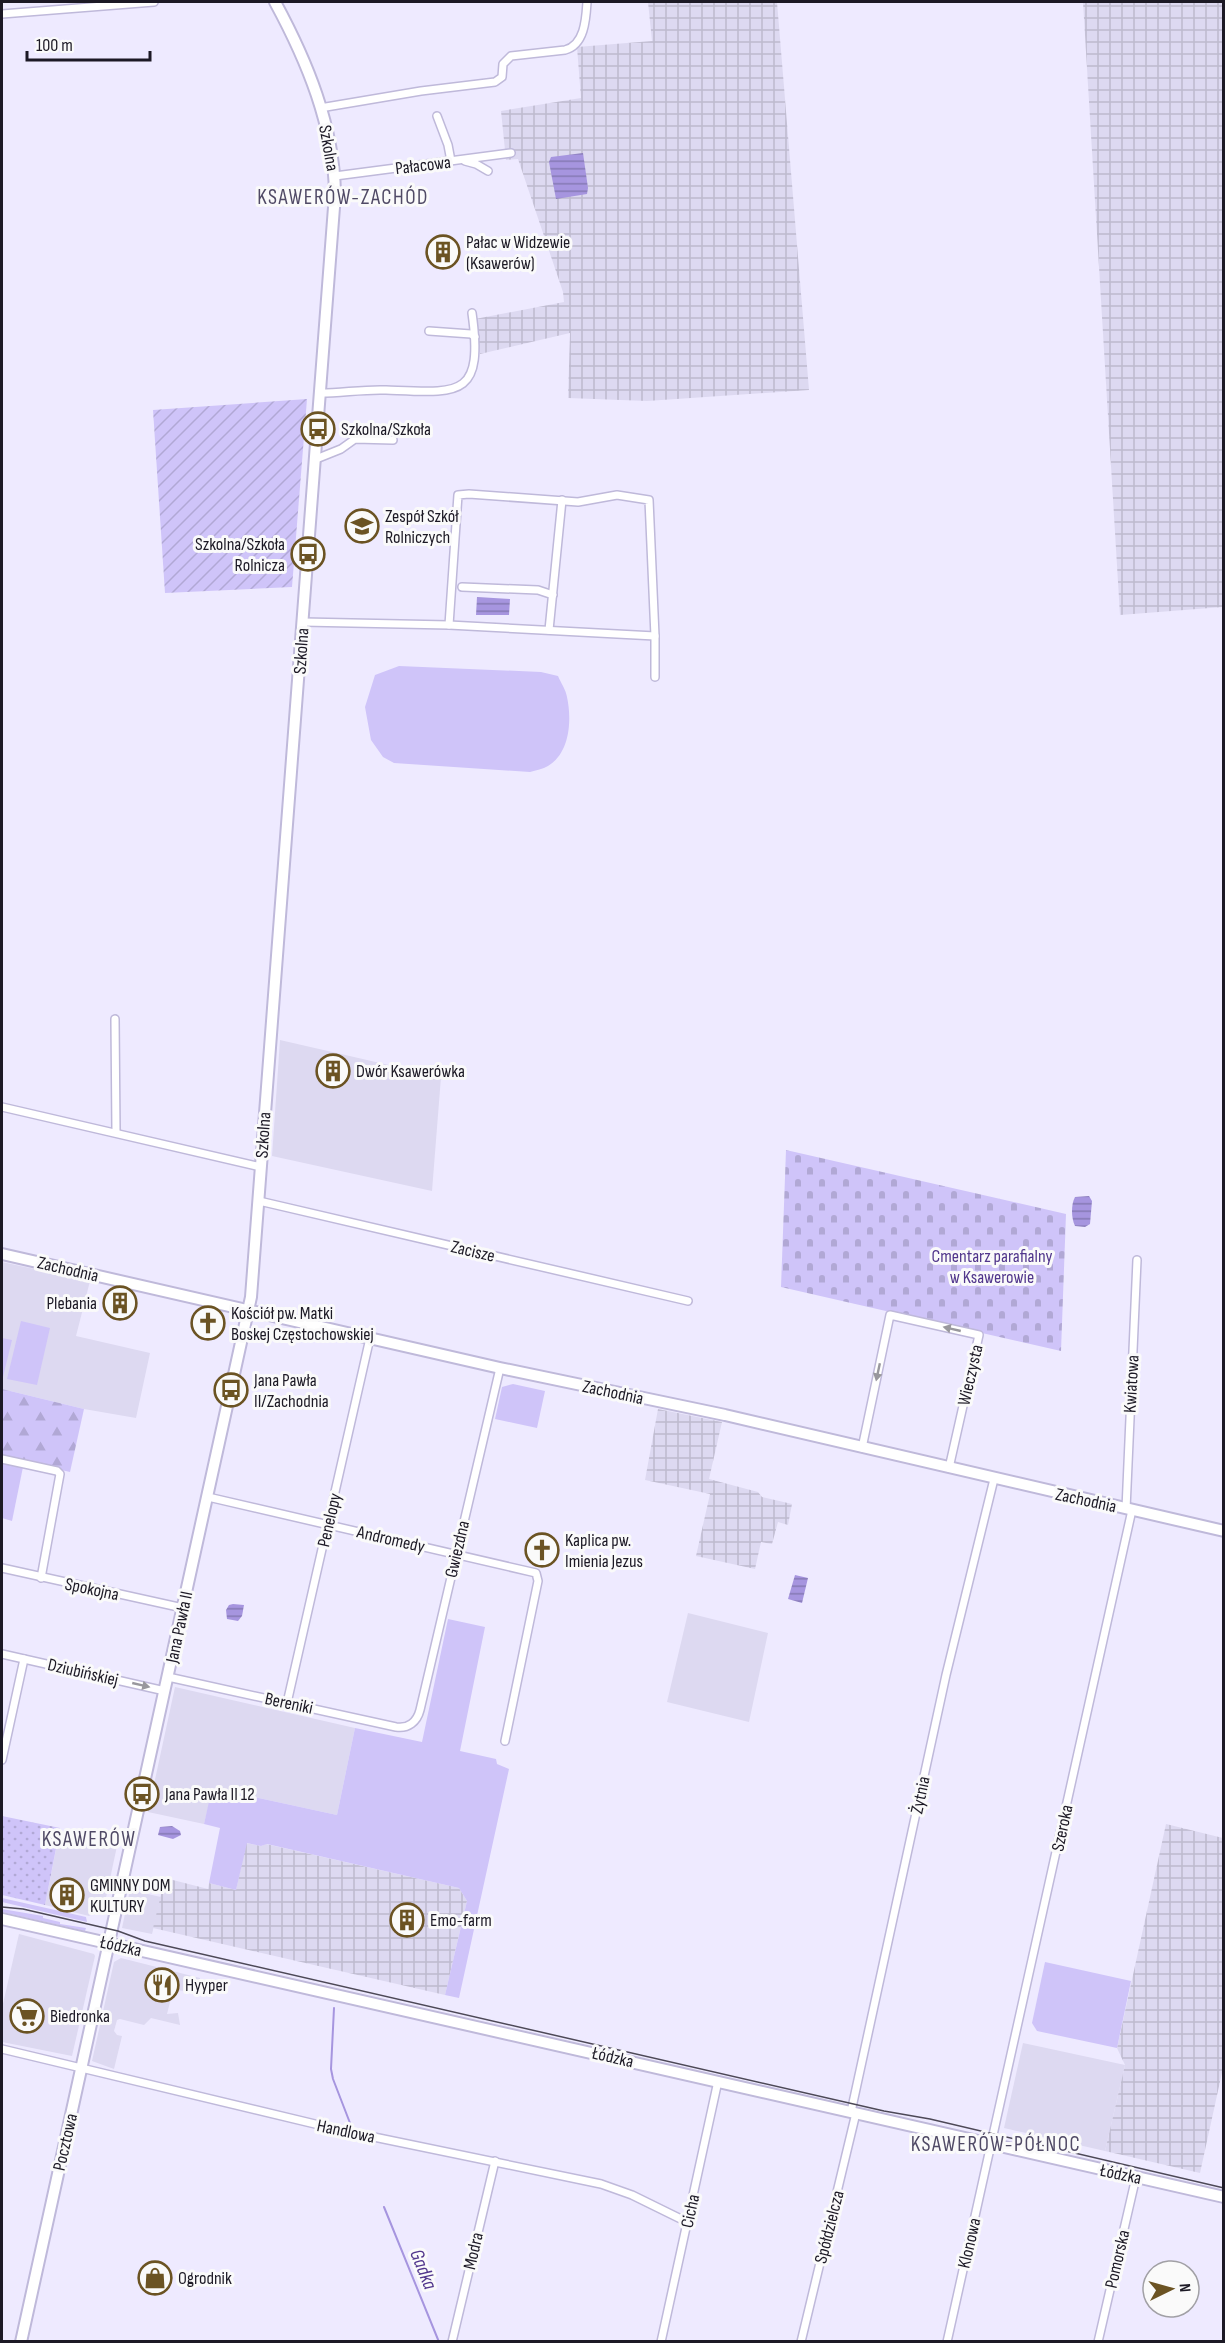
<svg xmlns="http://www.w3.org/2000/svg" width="1225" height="2343" font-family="'Sofia Sans Condensed',sans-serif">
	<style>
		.built { fill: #ddd9f1 }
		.industrial { fill: url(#industrial-grid) }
		.grass { fill: #cfc4f9 }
		.forest { fill: url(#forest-firs) }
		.cemetery { fill: url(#cemetery-stones) }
		.park { fill: url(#park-dots) }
		.garden { fill: url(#garden-furrows) }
		.water { fill: url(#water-rules) }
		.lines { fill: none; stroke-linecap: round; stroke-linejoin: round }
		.stream { stroke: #a695df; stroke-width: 2 }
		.street-casing { stroke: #bfb9da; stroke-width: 10 }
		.secondary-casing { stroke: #bfb9da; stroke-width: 14 }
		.street { stroke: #fff; stroke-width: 7 }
		.secondary { stroke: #fff; stroke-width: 10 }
		.tram { stroke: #4d4957; stroke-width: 1.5 }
		.oneway { fill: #99989d }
		.labels { text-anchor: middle; stroke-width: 6; stroke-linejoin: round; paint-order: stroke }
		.street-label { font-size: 18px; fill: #1c1925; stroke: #fafafa }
		.poi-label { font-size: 18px; fill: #1c1925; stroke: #fafafa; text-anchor: start }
		.park-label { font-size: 18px; fill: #51368c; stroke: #fafafa }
		.water-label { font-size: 20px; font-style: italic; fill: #52378d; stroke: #fafafa }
		.quarter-label { font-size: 21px; letter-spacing: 1.5px; fill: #504a66; stroke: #fafafa }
	</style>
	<defs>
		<pattern id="industrial-grid" width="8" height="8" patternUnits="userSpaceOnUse" patternTransform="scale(1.5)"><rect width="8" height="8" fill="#ddd9f1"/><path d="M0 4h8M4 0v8" fill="none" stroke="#bdbace"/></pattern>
		<pattern id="forest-firs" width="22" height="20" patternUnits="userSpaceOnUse" patternTransform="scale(1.5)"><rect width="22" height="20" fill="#cfc4f9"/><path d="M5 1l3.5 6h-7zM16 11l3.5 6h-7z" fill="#b1a8d5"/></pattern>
		<pattern id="cemetery-stones" width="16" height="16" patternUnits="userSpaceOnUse" patternTransform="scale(1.5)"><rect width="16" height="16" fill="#cfc4f9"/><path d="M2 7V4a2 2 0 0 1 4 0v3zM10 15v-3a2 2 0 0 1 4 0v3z" fill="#b1a8d5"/></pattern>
		<pattern id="park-dots" width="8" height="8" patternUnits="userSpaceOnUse" patternTransform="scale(1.5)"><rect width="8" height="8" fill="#cfc4f9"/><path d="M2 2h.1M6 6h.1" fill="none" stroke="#b1a8d5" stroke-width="1.8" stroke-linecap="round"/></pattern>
		<pattern id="garden-furrows" width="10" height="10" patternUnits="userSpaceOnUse" patternTransform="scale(1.5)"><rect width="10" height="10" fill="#cfc4f9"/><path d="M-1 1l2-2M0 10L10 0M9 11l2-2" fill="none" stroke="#b1a8d5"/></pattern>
		<pattern id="water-rules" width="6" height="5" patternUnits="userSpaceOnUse" patternTransform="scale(1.5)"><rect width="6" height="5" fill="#a695df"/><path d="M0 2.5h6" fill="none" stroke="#8679b5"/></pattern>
	</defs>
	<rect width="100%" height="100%" fill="#eeeaff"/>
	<g class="built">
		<polygon points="280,1040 441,1077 432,1191 272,1156"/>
		<polygon points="2,1262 90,1281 76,1336 150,1353 136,1418 84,1409 2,1389"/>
		<polygon points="688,1613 768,1633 749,1722 667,1702"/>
		<polygon points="175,1687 355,1728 337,1815 213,1788 204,1824 148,1812"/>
		<polygon points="59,1834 117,1846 104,1907 89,1916 45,1905"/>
		<polygon points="130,1890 161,1897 152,1934 122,1928"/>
		<polygon points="19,1934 94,1954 95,1956 72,2056 2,2042 2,2008"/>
		<polygon points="121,1958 200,1978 200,1988 186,1991 173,1990 167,2014 178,2013 180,2025 151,2018 144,2025 120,2019 117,2020 114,2031 117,2035 122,2036 114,2069 92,2061 114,1962"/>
		<polygon points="1023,2043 1125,2065 1105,2151 1004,2128"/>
	</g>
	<g class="industrial">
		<polygon points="648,2 777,2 809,390 647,401 568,398 570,333 480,354 475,319 564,302 563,292 518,159 506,160 501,111 581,98 577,47 652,41"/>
		<polygon points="1083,2 1223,2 1223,607 1120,615"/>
		<polygon points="658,1409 722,1422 709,1479 758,1492 762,1497 792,1504 788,1525 778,1522 772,1544 761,1542 755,1569 696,1556 710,1494 645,1480"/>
		<polygon points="1166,1824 1223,1838 1223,2068 1200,2173 1105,2151 1125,2065 1117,2048"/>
		<polygon points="246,1843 261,1846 266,1844 459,1888 467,1901 445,1995 153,1928 165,1878 208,1889 209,1883 236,1890"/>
	</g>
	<g class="grass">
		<path d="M399,666L541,672L558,676C561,683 566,690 567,697C572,720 570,753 548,766C543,769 536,770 530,772L394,763L383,757L371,740L365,707L375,675Z"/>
		<polygon points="21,1321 50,1328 37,1385 7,1379"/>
		<polygon points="2,1338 12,1340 3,1377 2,1377"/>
		<polygon points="513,1384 545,1391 537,1428 495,1419 502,1387"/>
		<polygon points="2,1462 23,1467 12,1521 2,1518"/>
		<polygon points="448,1619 485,1627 460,1751 496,1759 497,1764 509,1769 459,1998 445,1995 467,1901 459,1888 267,1844 261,1846 247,1843 236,1890 209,1883 220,1828 204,1824 212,1788 337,1815 355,1728 422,1742"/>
		<polygon points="2,1898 86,1917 87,1922 2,1902"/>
		<polygon points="2,1909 43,1916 43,1918 60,1922 60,1924 86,1928 85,1931 2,1912"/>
		<polygon points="1045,1962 1131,1981 1117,2048 1037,2031 1032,2023"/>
	</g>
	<polygon class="forest" points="2,1389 84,1409 70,1472 2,1456"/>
	<polygon class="cemetery" points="786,1150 1066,1214 1061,1351 781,1287"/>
	<polygon class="park" points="2,1816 60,1828 45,1905 2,1895"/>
	<polygon class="garden" points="307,399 292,587 165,593 153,410"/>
	<g class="water">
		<polygon points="583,153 588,188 587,194 556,199 549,162 551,157"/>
		<polygon points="477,597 510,599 509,615 476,615"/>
		<path d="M1089,1196L1092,1201L1090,1224L1085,1227L1075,1226C1071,1218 1071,1204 1075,1197Z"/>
		<polygon points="795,1575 808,1578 802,1603 788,1599"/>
		<polygon points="233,1604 244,1605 242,1616 238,1621 227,1619 226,1610 229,1605"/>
		<polygon points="172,1826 180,1831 181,1835 173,1839 158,1835 160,1827"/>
	</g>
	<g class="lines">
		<g class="stream">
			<polyline points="334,2008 331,2069 333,2079 350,2123"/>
			<polyline points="384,2207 439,2342"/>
		</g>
		<g class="street-casing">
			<g id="street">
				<polyline points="2,14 154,2"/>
				<path d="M320,108L421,91L495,82L502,77L503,64L511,56L565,50C585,45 586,18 587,2"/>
				<polyline points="437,116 448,145 451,161"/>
				<polyline points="465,161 476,164 488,171"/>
				<polyline points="335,176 511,153"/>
				<polyline points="429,331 471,334 475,337"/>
				<path d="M321,393C342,393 364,389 386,390C459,393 484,399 472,313"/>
				<polyline points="316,459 341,449 355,439 393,440"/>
				<polyline points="462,587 538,590 553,595"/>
				<polyline points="303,622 449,625 655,636"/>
				<polyline points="449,625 458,495 469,494 578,502 617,495 649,500 655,636 655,677"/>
				<polyline points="549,630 562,500"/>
				<polyline points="115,1019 116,1132"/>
				<polyline points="2,1107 261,1167"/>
				<polyline points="259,1201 688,1301"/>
				<polyline points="862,1448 890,1315 979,1335 949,1468"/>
				<polyline points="2,1459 57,1471 60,1474 41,1578"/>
				<polyline points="208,1497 536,1573 538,1581 505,1741"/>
				<polyline points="1126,1509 1137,1260"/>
				<polyline points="2,1568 183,1608"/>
				<polyline points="2,1654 165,1691"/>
				<path d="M168,1677L396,1727C408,1729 417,1722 420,1710L500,1368"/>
				<polyline points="287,1703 370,1338"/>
				<polyline points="2,1760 24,1659"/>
				<polyline points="2,2049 340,2130 601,2184 632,2195 687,2222"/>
				<polyline points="851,2112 946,1675 994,1479"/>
				<polyline points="452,2342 495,2161"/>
				<polyline points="661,2342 718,2081"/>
				<polyline points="801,2342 856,2113"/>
				<polyline points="947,2342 1132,1510"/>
				<polyline points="1098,2342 1136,2177"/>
			</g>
		</g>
		<g class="secondary-casing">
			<g id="secondary">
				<polyline points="2,1254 500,1368 725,1415 1224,1531"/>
				<polyline points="2,1919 1224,2197"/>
				<path d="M21,2342L251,1297L335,194C334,126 307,61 275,2"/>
			</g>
		</g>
		<use href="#street" class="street"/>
		<use href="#secondary" class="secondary"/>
		<polyline class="tram" points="2,1907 23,1909 118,1931 145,1941 884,2111 930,2119 1224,2188"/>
	</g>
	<defs><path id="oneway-solid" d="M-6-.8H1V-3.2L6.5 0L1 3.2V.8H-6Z" transform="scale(1.5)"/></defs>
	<g class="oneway">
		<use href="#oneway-solid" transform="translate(952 1329) rotate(-167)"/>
		<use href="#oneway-solid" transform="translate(878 1372) rotate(102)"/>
		<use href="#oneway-solid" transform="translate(141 1685) rotate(13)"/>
	</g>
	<defs>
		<g id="building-ring" transform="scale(1.725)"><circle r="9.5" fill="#fafafa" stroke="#6b5323" stroke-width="1.5"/><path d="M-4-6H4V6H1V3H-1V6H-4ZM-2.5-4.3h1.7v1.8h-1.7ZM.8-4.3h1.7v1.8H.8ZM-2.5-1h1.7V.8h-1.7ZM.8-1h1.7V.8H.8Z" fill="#6b5323"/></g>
		<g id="bus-ring" transform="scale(1.725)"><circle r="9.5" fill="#fafafa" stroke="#6b5323" stroke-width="1.5"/><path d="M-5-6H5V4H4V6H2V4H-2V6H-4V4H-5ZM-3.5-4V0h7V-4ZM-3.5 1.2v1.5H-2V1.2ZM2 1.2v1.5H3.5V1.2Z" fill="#6b5323"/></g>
		<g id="school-ring" transform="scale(1.725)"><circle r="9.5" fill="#fafafa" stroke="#6b5323" stroke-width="1.5"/><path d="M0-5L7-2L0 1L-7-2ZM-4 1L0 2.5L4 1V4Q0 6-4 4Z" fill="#6b5323"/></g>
		<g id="church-ring" transform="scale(1.725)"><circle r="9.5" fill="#fafafa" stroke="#6b5323" stroke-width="1.5"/><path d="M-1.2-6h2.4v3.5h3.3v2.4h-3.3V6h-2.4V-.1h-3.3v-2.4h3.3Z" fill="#6b5323"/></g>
		<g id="restaurant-ring" transform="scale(1.725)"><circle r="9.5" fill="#fafafa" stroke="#6b5323" stroke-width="1.5"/><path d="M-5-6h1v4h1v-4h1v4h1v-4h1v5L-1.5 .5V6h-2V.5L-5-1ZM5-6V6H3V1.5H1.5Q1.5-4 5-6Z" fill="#6b5323"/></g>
		<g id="supermarket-ring" transform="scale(1.725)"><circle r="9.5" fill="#fafafa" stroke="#6b5323" stroke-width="1.5"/><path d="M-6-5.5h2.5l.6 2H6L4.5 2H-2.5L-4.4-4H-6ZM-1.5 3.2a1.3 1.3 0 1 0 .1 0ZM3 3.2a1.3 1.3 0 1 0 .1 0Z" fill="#6b5323"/></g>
		<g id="shop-ring" transform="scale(1.725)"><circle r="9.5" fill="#fafafa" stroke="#6b5323" stroke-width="1.5"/><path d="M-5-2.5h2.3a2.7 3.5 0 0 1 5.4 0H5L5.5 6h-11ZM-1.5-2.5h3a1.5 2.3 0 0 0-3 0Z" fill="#6b5323"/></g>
	</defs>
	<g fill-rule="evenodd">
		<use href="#building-ring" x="443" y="252"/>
		<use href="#bus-ring" x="318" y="429"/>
		<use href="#school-ring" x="362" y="526"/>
		<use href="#bus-ring" x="308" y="554"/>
		<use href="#building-ring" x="333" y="1071"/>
		<use href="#building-ring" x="120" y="1303"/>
		<use href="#church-ring" x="208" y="1323"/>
		<use href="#bus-ring" x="231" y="1390"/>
		<use href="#church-ring" x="542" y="1550"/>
		<use href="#bus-ring" x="142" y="1794"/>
		<use href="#building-ring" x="67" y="1895"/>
		<use href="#building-ring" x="407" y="1920"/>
		<use href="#restaurant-ring" x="162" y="1985"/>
		<use href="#supermarket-ring" x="27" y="2016"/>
		<use href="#shop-ring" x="155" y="2278"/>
	</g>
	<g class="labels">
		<g class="street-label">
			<text transform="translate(329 148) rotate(80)" y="6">Szkolna</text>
			<text transform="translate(423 165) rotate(-7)" y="6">Pałacowa</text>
			<text transform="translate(301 651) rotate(-86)" y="6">Szkolna</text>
			<text transform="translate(263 1135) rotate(-86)" y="6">Szkolna</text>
			<text transform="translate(473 1251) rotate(13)" y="6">Zacisze</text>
			<text transform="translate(68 1269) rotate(13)" y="6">Zachodnia</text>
			<text transform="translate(970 1375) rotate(-77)" y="6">Wieczysta</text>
			<text transform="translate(1131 1384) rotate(-87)" y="6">Kwiatowa</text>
			<text transform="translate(613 1392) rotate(12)" y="6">Zachodnia</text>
			<text transform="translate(1086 1500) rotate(12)" y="6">Zachodnia</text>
			<text transform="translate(329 1520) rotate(-77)" y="6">Penelopy</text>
			<text transform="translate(391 1539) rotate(13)" y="6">Andromedy</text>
			<text transform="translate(457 1549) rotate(-77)" y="6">Gwiezdna</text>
			<text transform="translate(92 1589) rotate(12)" y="6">Spokojna</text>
			<text transform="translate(179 1627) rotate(-78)" y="6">Jana Pawła II</text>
			<text transform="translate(83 1672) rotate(13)" y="6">Dziubińskiej</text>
			<text transform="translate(289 1703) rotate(12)" y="6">Bereniki</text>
			<text transform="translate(920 1795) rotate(-78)" y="6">Żytnia</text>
			<text transform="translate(1062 1828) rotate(-78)" y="6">Szeroka</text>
			<text transform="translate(121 1946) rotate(13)" y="6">Łódzka</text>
			<text transform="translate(613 2057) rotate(13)" y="6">Łódzka</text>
			<text transform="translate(346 2131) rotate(12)" y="6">Handlowa</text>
			<text transform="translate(65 2142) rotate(-77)" y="6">Pocztowa</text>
			<text transform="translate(1121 2174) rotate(12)" y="6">Łódzka</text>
			<text transform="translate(690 2211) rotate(-78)" y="6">Cicha</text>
			<text transform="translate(829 2227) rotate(-76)" y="6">Spółdzielcza</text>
			<text transform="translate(969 2243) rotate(-77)" y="6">Klonowa</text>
			<text transform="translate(473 2251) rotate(-77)" y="6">Modra</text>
			<text transform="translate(1117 2259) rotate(-77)" y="6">Pomorska</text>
		</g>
		<g class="poi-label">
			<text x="466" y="248">Pałac w Widzewie<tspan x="466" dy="21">(Ksawerów)</tspan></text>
			<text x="341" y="435">Szkolna/Szkoła</text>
			<text x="385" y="522">Zespół Szkół<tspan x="385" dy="21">Rolniczych</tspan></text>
			<text x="285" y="550" text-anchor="end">Szkolna/Szkoła<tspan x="285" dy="21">Rolnicza</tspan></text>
			<text x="356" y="1077">Dwór Ksawerówka</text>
			<text x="97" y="1309" text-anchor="end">Plebania</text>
			<text x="231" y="1319">Kościół pw. Matki<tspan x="231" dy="21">Boskej Częstochowskiej</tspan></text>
			<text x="254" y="1386">Jana Pawła<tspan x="254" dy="21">II/Zachodnia</tspan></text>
			<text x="565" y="1546">Kaplica pw.<tspan x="565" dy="21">Imienia Jezus</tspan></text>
			<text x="165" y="1800">Jana Pawła II 12</text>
			<text x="90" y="1891">GMINNY DOM<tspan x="90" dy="21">KULTURY</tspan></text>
			<text x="430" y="1926">Emo-farm</text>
			<text x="185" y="1991">Hyyper</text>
			<text x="50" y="2022">Biedronka</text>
			<text x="178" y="2284">Ogrodnik</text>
		</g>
		<g class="park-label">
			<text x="992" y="1262">Cmentarz parafialny<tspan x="992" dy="21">w Ksawerowie</tspan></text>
		</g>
		<g class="water-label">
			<text transform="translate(424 2269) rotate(68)" y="7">Gadka</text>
		</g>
		<g class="quarter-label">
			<text x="343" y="204">KSAWERÓW-ZACHÓD</text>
			<text x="89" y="1846">KSAWERÓW</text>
			<text x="996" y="2151">KSAWERÓW-PÓŁNOC</text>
		</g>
	</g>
	<rect width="1225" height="2343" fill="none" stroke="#1c1925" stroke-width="6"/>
	<g transform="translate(1171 2289) rotate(85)"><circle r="28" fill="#fafafa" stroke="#a1a0a5" stroke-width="1.5"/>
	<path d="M0-4.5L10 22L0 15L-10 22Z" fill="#6b5323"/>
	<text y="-9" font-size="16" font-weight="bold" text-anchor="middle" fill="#1c1925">N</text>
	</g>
	<path d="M27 51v9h123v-9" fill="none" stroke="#1c1925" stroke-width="3"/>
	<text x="36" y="51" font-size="18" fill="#1c1925" stroke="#fafafa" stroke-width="4.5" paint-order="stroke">100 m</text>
</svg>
